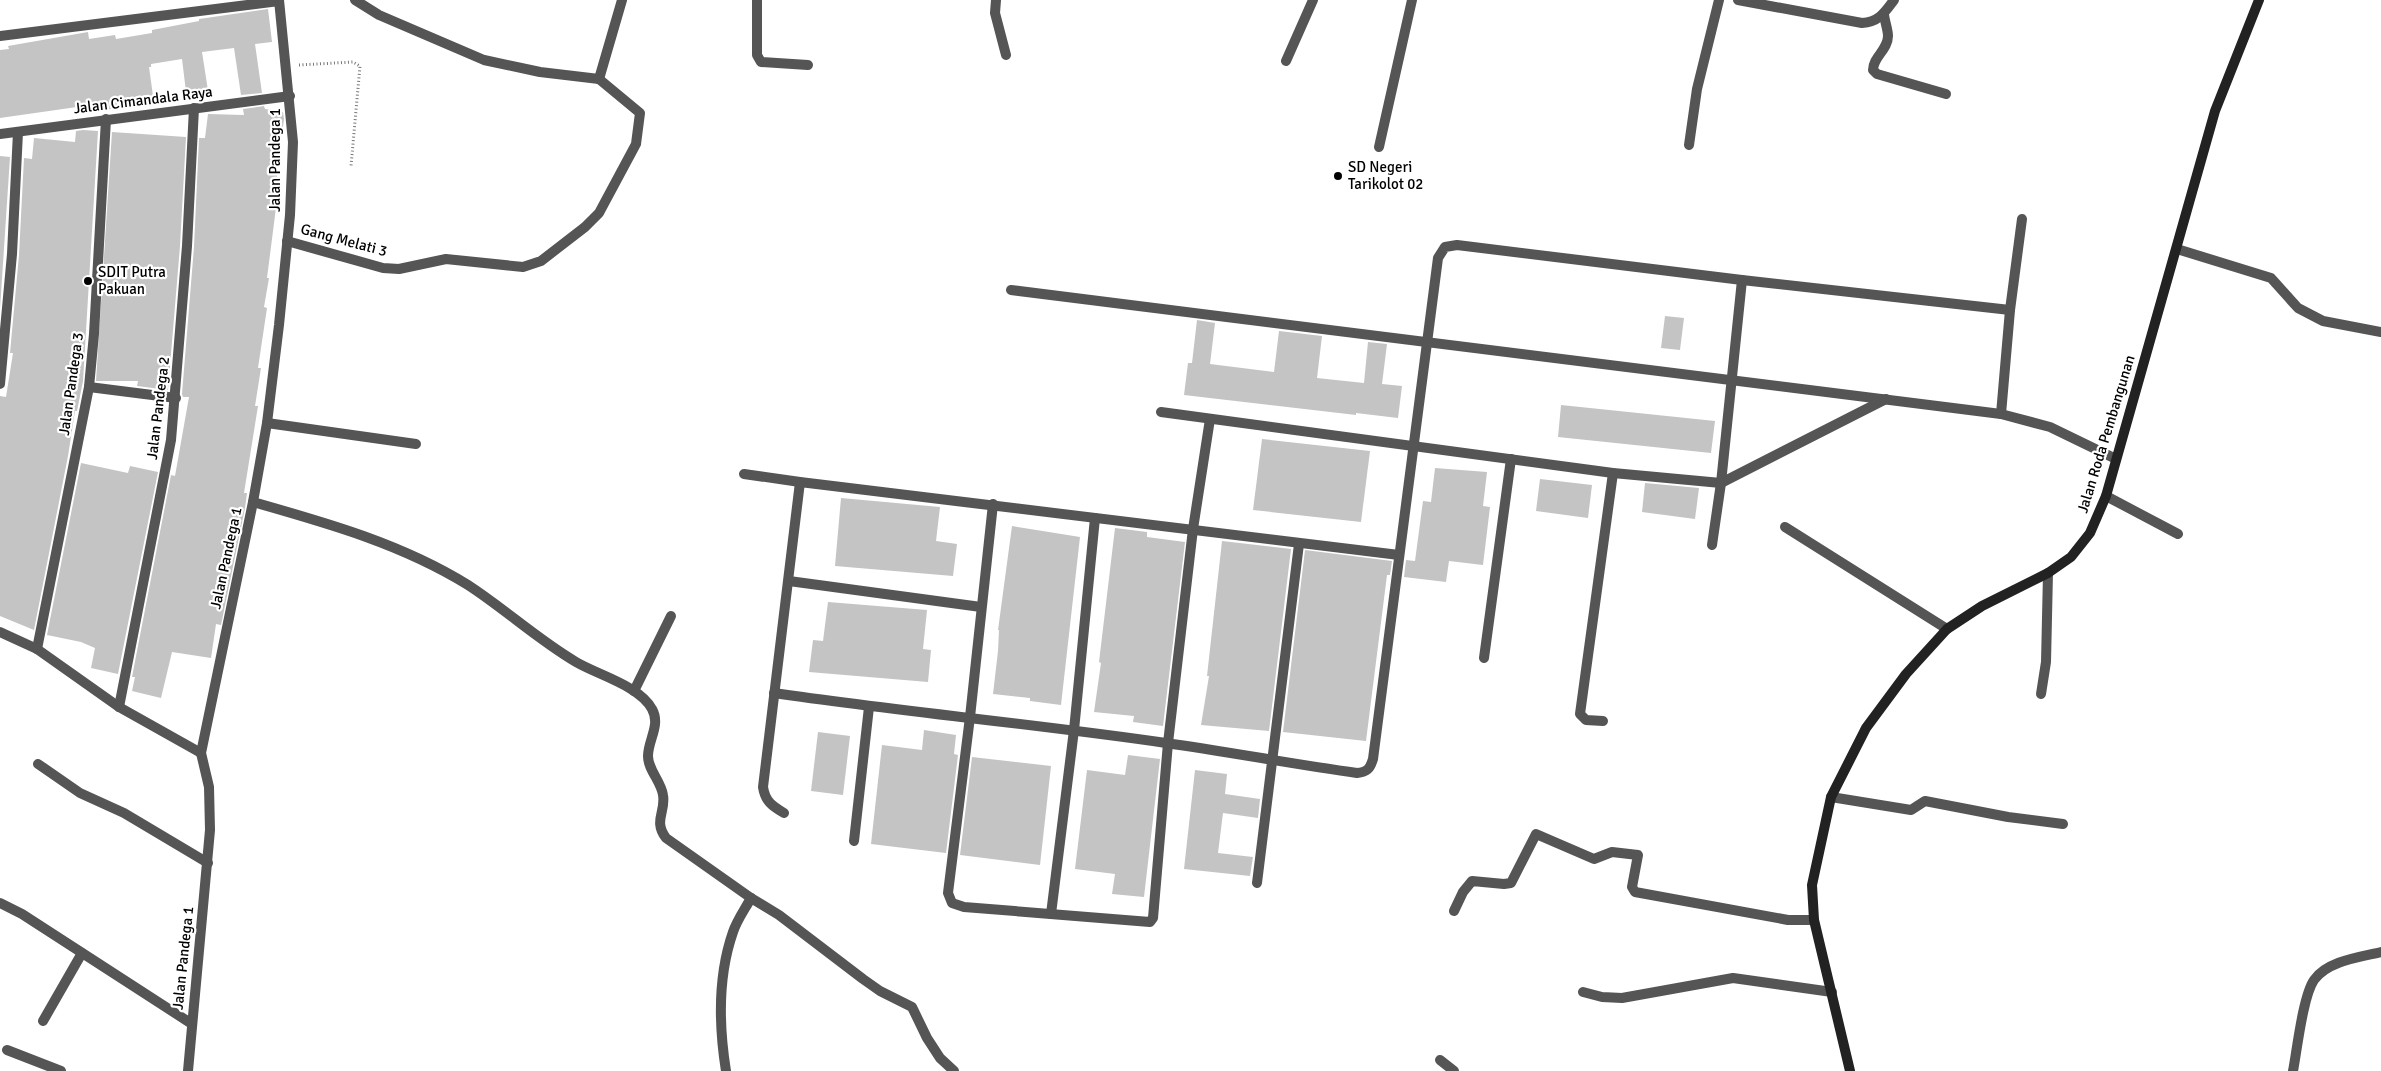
<svg xmlns="http://www.w3.org/2000/svg" width="2381" height="1071" font-family="Signika,sans-serif">
	<style>
		.building { fill: #c4c4c4 }
		.lines { fill: none; stroke-linecap: round; stroke-linejoin: round }
		.path { stroke: #777; stroke-width: 3; stroke-dasharray: 1 2.5; stroke-linecap: butt }
		.lane { stroke: #555; stroke-width: 10 }
		.street { stroke: #555; stroke-width: 10 }
		.secondary { stroke: #222; stroke-width: 10 }
		.poi-dot { fill: #000; stroke: #fff; stroke-width: 2 }
		.labels { text-anchor: middle; stroke-width: 4.5; stroke-linejoin: round; paint-order: stroke }
		.street-label { font-size: 15px; fill: #000; stroke: #fff }
		.poi-label { font-size: 15px; fill: #000; stroke: #fff; text-anchor: start }
	</style>
	<rect width="100%" height="100%" fill="#fff"/>
	<g class="building">
		<polygon points="268,9 272,42 255,44 262,93 241,95 234,48 202,52 209,97 187,100 182,59 151,64 151,67 149,67 154,103 77,114 77,107 0,118 0,50 9,49 8,46 88,32 89,39 115,35 116,39 152,33 152,30 199,21 199,19"/>
		<polygon points="264,106 265,109 283,112 284,119 275,192 278,192 267,278 269,278 264,307 267,308 258,368 261,368 255,406 258,406 244,493 247,493 245,508 221,625 216,624 211,658 172,652 161,698 132,691 135,677 132,677 171,475 175,476 189,397 183,397 182,394 194,247 199,138 205,138 208,114 244,115 243,109"/>
		<polygon points="83,130 98,131 83,381 77,411 75,411 68,456 34,630 0,616 0,396 6,397 13,353 10,353 19,255 24,158 32,159 34,138 75,142 76,131"/>
		<polygon points="112,132 186,137 180,246 168,390 137,386 138,381 96,381"/>
		<polygon points="0,156 10,157 0,309"/>
		<polygon points="1665,316 1684,318 1680,350 1661,348"/>
		<polygon points="1197,320 1215,323 1210,364 1274,372 1279,331 1322,336 1317,378 1364,383 1368,342 1387,344 1382,384 1402,386 1398,418 1356,413 1356,415 1184,395 1188,363 1192,363"/>
		<polygon points="1561,405 1715,421 1711,453 1558,437"/>
		<polygon points="1262,439 1370,451 1361,522 1253,510"/>
		<polygon points="81,463 128,473 130,466 158,472 118,674 91,668 95,648 81,642 47,635"/>
		<polygon points="1435,468 1487,472 1483,506 1490,507 1483,565 1449,561 1446,582 1404,577 1406,560 1415,561 1423,501 1431,502"/>
		<polygon points="1540,479 1592,485 1588,518 1536,511"/>
		<polygon points="1645,483 1699,488 1695,519 1642,512"/>
		<polygon points="841,498 940,507 936,541 957,544 953,576 835,566"/>
		<polygon points="1012,526 1080,537 1061,705 1030,701 1030,698 993,694 998,651 999,630 998,630"/>
		<polygon points="1115,528 1147,532 1147,537 1185,542 1163,726 1133,722 1134,716 1094,712 1101,663 1099,662"/>
		<polygon points="1222,541 1291,549 1269,731 1201,725 1209,676 1207,676"/>
		<polygon points="1305,550 1392,561 1390,575 1387,575 1366,741 1283,732"/>
		<polygon points="828,602 927,610 923,649 931,650 928,682 809,672 813,640 823,641"/>
		<polygon points="924,730 956,735 954,754 958,755 946,853 871,844 882,745 922,750"/>
		<polygon points="818,732 850,736 843,795 811,791"/>
		<polygon points="1128,755 1160,759 1144,897 1112,894 1115,874 1075,869 1087,770 1125,775"/>
		<polygon points="972,757 1051,766 1040,865 960,855"/>
		<polygon points="1195,770 1227,774 1225,794 1260,799 1258,818 1223,813 1218,853 1253,857 1250,876 1184,869"/>
	</g>
	<g class="lines">
		<polyline class="path" points="299,65 353,62 360,66 351,166"/>
		<g class="lane">
			<polyline points="744,474 800,482"/>
			<polyline points="2106,496 2178,534"/>
			<polyline points="1785,527 1947,629"/>
			<polyline points="2041,694 2046,662 2048,573"/>
			<polyline points="1603,721 1586,720 1580,714 1613,473"/>
			<polyline points="43,1021 82,953"/>
			<polyline points="7,1050 61,1071"/>
		</g>
		<g class="street">
			<polyline points="355,0 379,15 484,60 540,72 599,79"/>
			<polyline points="757,0 757,55 761,62 808,65"/>
			<polyline points="996,0 995,13 1006,55"/>
			<path d="M1738,0L1862,23C1879,22 1885,12 1894,0"/>
			<path d="M1884,15C1885,22 1888,30 1888,36C1888,50 1873,57 1873,70L1877,74L1946,94"/>
			<polyline points="0,36 279,1"/>
			<polyline points="1286,61 1313,0"/>
			<polyline points="599,79 622,0"/>
			<polyline points="0,134 290,96"/>
			<polyline points="1689,145 1697,89 1719,0"/>
			<polyline points="1379,147 1412,0"/>
			<polyline points="287,241 383,268 399,269 446,259 523,267 541,261 585,227 599,213 636,144 640,113 599,79"/>
			<polyline points="2177,249 2271,278 2298,308 2323,321 2381,332"/>
			<polyline points="1011,290 2001,414 2050,427 2116,459"/>
			<polyline points="0,384 12,254 18,132"/>
			<polyline points="89,387 176,398"/>
			<polyline points="1161,412 1613,473 1721,483 1886,399"/>
			<polyline points="2001,414 2010,310 2022,219"/>
			<polyline points="267,423 416,444"/>
			<path d="M253,502C327,523 402,544 468,585C505,609 537,639 576,662C598,675 640,686 652,709C661,725 648,740 648,756C648,770 661,781 663,795C666,812 653,821 666,838L751,898L779,915L863,979L880,991L912,1007L927,1038L940,1058L954,1071"/>
			<polyline points="993,504 970,717 948,893 952,903 964,907 1150,922 1153,918 1168,743 1193,529 1210,419"/>
			<polyline points="1712,545 1721,483 1742,280"/>
			<polyline points="789,581 981,607"/>
			<polyline points="0,632 37,649 119,707 201,753"/>
			<polyline points="37,649 89,387 94,334 106,119"/>
			<polyline points="1484,658 1511,459"/>
			<polyline points="634,691 671,616"/>
			<path d="M774,693C904,712 1035,724 1166,743C1229,752 1293,764 1357,773C1367,772 1370,769 1373,759L1438,258L1445,247L1457,245L1742,280L2010,310"/>
			<polyline points="119,707 171,440 187,246 194,108"/>
			<polyline points="38,764 80,793 124,813 208,863"/>
			<polyline points="1831,797 1911,810 1925,801 2008,817 2063,824"/>
			<path d="M784,813C772,806 765,801 763,787L800,482L1399,555"/>
			<polyline points="854,841 869,707"/>
			<polyline points="1257,883 1299,544"/>
			<polyline points="0,903 22,914 192,1024"/>
			<polyline points="1454,911 1463,892 1472,881 1504,884 1511,883 1536,834 1594,859 1612,852 1638,855 1632,887 1635,892 1788,920 1814,920"/>
			<polyline points="1051,914 1074,730 1095,518"/>
			<polyline points="1583,992 1602,997 1622,998 1733,978 1832,992"/>
			<polyline points="1440,1060 1454,1071"/>
			<polyline points="188,1071 210,830 209,787 201,753 253,502 267,423 279,325 290,215 293,142 279,0"/>
			<path d="M726,1071C719,1027 718,975 733,932C737,920 745,909 751,898"/>
			<path d="M2293,1071C2297,1050 2303,996 2314,980C2327,961 2360,957 2381,952"/>
		</g>
		<polyline class="secondary" points="1850,1071 1814,920 1812,885 1831,797 1866,728 1906,674 1947,629 1982,606 2048,573 2071,557 2090,533 2106,496 2215,111 2259,0"/>
	</g>
	<g class="poi-dot">
		<circle cx="1338" cy="176" r="5"/>
		<circle cx="88" cy="281" r="5"/>
	</g>
	<g class="labels">
		<g class="street-label">
			<text transform="translate(143 100) rotate(-7)" y="5">Jalan Cimandala Raya</text>
			<text transform="translate(275 160) rotate(-90)" y="5">Jalan Pandega 1</text>
			<text transform="translate(344 240) rotate(15)" y="5">Gang Melati 3</text>
			<text transform="translate(71 384) rotate(-82)" y="5">Jalan Pandega 3</text>
			<text transform="translate(158 408) rotate(-83)" y="5">Jalan Pandega 2</text>
			<text transform="translate(2106 434) rotate(-73)" y="5">Jalan Roda Pembangunan</text>
			<text transform="translate(226 558) rotate(-78)" y="5">Jalan Pandega 1</text>
			<text transform="translate(183 958) rotate(-84)" y="5">Jalan Pandega 1</text>
		</g>
		<g class="poi-label">
			<text x="1348" y="172">SD Negeri<tspan x="1348" dy="17">Tarikolot 02</tspan></text>
			<text x="98" y="277">SDIT Putra<tspan x="98" dy="17">Pakuan</tspan></text>
		</g>
	</g>
</svg>
